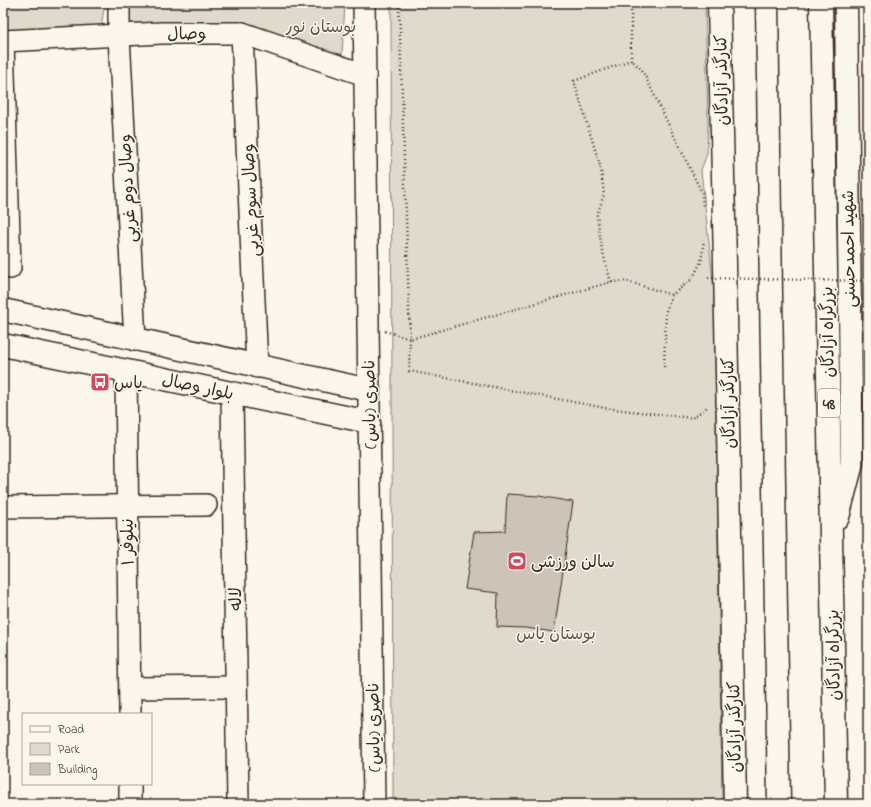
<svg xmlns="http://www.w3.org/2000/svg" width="871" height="807" font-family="'Indie Flower','Playpen Sans Arabic',sans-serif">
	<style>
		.green { fill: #dfd9ce; stroke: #8d8276 }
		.building { fill: #ccc4b9; stroke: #3b2a1e }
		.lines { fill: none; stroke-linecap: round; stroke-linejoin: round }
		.minor-casing { stroke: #3b2a1e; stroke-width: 24 }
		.major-casing { stroke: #3b2a1e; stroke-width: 25 }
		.highway-casing { stroke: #3b2a1e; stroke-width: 25 }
		.path { stroke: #3b2a1e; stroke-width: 2.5; stroke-dasharray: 1 3; stroke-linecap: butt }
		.minor { stroke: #fbf7ec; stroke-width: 21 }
		.major { stroke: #fbf7ec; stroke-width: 22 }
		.highway { stroke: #fbf7ec; stroke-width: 22 }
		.path-bridge { stroke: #3b2a1e; stroke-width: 2.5; stroke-dasharray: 1 3; stroke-linecap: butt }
		.labels { text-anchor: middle; stroke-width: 3; stroke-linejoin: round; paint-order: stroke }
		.shield { fill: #fbf7ec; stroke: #75685c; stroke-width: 1 }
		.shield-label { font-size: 16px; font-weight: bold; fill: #3b2a1e }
		.park-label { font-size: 17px; fill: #64564a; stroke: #fbf7ec }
		.street-label { font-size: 17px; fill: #3b2a1e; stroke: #fbf7ec }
		.poi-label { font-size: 17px; fill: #3b2a1e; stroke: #fbf7ec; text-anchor: start }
	</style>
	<rect width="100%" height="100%" fill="#fbf7ec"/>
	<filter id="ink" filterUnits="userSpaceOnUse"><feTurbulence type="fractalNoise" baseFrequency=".025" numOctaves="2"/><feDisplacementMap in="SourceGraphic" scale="8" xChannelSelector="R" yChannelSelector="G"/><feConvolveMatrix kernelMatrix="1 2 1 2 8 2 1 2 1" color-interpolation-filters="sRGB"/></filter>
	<g filter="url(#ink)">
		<g class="green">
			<polygon points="3,3 105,3 101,28 3,32"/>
			<polygon points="127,3 345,3 342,55 250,30 128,24"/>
			<polygon points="391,3 705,3 708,125 707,154 701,170 714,289 722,804 393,804"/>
		</g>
		<polygon class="building" points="507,494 539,496 573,502 554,632 525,628 497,627 498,593 465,589 474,532 505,531"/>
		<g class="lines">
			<g class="minor-casing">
				<g id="minor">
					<polyline points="119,3 119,36 135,340"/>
					<polyline points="364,3 374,804"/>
					<polyline points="242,33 257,367"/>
					<polyline points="10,268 3,41 162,33 242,33 365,75"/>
					<polyline points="126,371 130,714"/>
					<polyline points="232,394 238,804"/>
					<polyline points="3,507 206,505"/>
					<polyline points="130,688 236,687"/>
					<polyline points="130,804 130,784"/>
				</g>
			</g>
			<g class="major-casing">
				<g id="major">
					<polyline points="719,3 725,263 735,804"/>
					<polyline points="3,310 369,390"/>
					<polyline points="3,345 369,422"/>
				</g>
			</g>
			<g class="highway-casing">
				<g id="highway">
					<polyline points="767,3 771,294 779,804"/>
					<polyline points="821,3 836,804"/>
					<polyline points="838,517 852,463 846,3"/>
				</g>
			</g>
			<g class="path">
				<polyline points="399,3 410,339 409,371 605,408 692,418 709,406"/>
				<polyline points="631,3 631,60 642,70 702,193 703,207"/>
				<polyline points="611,282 602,250 597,215 604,195 601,169 574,81 631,60"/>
				<polyline points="385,331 410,339 611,282 626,281 672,295"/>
				<polyline points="664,367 666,311 672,295 692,279 701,262 704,240"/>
			</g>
			<use href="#minor" class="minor"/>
			<use href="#major" class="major"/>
			<use href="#highway" class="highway"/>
			<polyline class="path-bridge" points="708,278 868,281"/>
		</g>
	</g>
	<defs>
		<g id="bus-square" transform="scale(1)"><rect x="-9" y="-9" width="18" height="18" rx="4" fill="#d1495b" stroke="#fbf7ec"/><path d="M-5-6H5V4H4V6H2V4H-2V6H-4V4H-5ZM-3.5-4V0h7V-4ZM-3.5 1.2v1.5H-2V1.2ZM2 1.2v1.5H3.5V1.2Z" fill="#fff"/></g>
		<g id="stadium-square" transform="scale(1)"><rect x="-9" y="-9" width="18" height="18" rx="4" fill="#d1495b" stroke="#fbf7ec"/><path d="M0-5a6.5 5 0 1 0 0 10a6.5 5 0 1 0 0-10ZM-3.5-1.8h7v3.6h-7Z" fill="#fff"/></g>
	</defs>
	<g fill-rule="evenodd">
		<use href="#bus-square" x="100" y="382"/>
		<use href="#stadium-square" x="517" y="561"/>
	</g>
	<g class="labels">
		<rect class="shield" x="818" y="389" width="22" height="28" rx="3"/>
		<g class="shield-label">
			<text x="829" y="409">48</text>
		</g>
		<g class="park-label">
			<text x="321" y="32">بوستان نور</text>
			<text x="556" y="639">بوستان یاس</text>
		</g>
		<g class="street-label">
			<text transform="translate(187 33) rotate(-1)" y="6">وصال</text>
			<text transform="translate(721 80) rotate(-91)" y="6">کنارگذر آزادگان</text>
			<text transform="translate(127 188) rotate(-93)" y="6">وصال دوم غربی</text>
			<text transform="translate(250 200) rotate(-93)" y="6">وصال سوم غربی</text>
			<text transform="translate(848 249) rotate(-91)" y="6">شهید احمدحسنی</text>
			<text transform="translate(827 332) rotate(-91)" y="6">بزرگراه آزادگان</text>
			<text transform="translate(198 386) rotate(12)" y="6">بلوار وصال</text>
			<text transform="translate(728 403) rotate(-91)" y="6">کنارگذر آزادگان</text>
			<text transform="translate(369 404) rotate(-91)" y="6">ناصری (یاس)</text>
			<text transform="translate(127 542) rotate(-91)" y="6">نیلوفر ۱</text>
			<text transform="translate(235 599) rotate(-91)" y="6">لاله</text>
			<text transform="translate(833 655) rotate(-91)" y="6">بزرگراه آزادگان</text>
			<text transform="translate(373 727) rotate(-91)" y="6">ناصری (یاس)</text>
			<text transform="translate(734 727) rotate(-91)" y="6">کنارگذر آزادگان</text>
		</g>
		<g class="poi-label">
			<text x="114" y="388">یاس</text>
			<text x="531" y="567">سالن ورزشی</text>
		</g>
	</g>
	<rect width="871" height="807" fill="none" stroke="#fbf7ec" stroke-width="16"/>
	<rect x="8" y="8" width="855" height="791" fill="none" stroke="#3b2a1e" stroke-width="1.5" filter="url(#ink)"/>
	<rect x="22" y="713" width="130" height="72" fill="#fbf7ec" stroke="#aea59a"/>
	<rect x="30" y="726" width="20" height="6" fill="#fbf7ec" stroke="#aea59a"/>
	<text x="58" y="733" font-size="12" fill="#3b2a1e">Road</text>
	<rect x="30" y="743" width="20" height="12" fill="#dfd9ce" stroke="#aea59a"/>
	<text x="58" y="753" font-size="12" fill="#3b2a1e">Park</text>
	<rect x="30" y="763" width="20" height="12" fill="#ccc4b9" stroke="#aea59a"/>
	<text x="58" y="773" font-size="12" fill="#3b2a1e">Building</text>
</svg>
